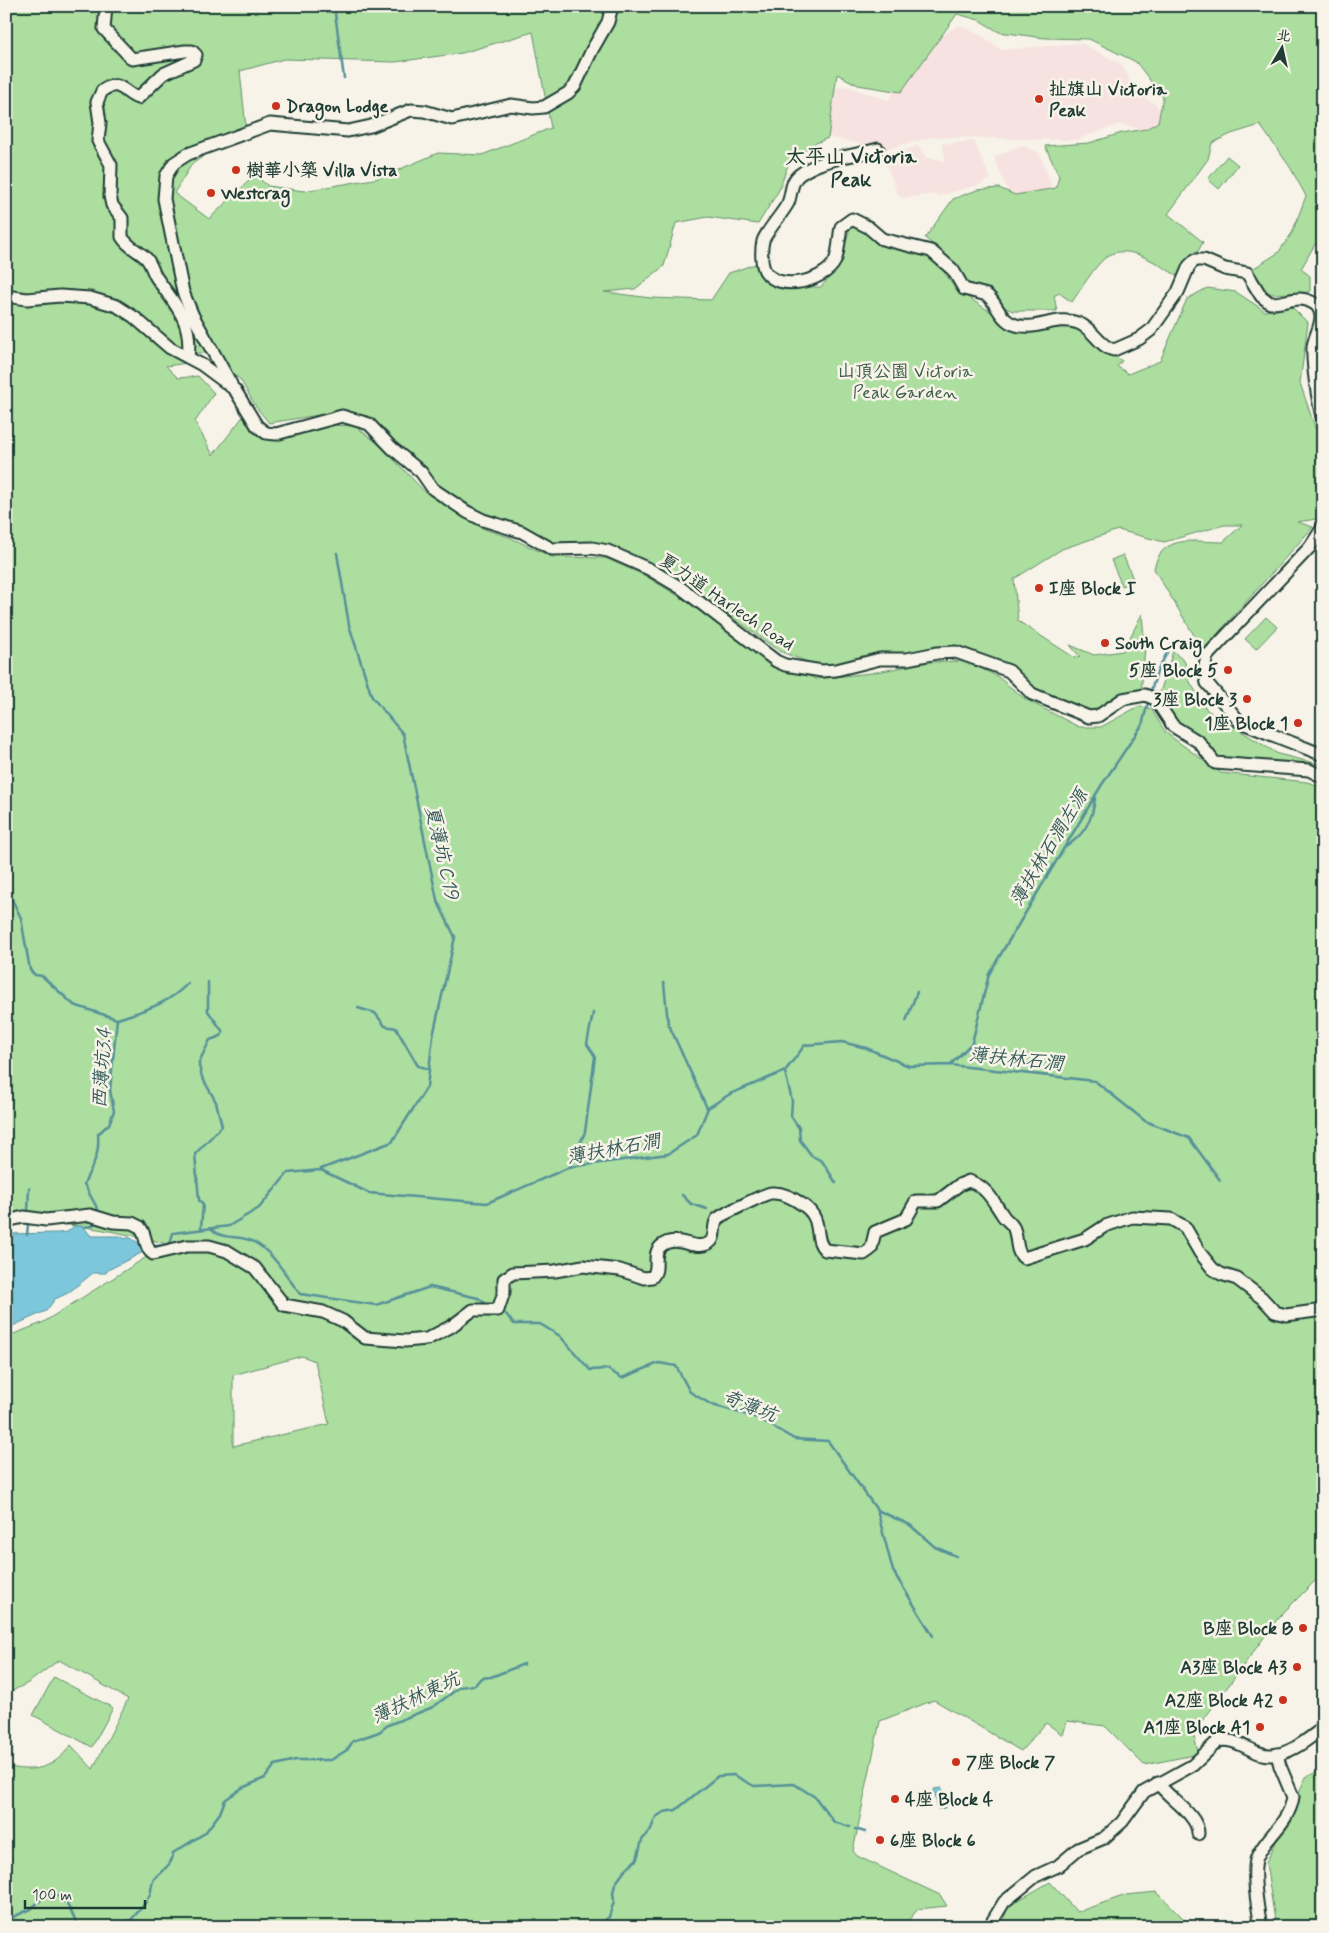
<svg xmlns="http://www.w3.org/2000/svg" width="1329" height="1933" font-family="Mynerve,'LXGW WenKai TC',sans-serif">
	<style>
		.built { fill: #f6e2e0 }
		.green { fill: #abde9f; stroke: #658e6a; fill-rule: evenodd }
		.water { fill: #7cc7dc; stroke: #579099 }
		.lines { fill: none; stroke-linecap: round; stroke-linejoin: round }
		.stream { stroke: #579099; stroke-width: 2.5 }
		.minor-casing { stroke: #1f3d34; stroke-width: 15 }
		.minor { stroke: #f7f3e8; stroke-width: 11 }
		.poi-dot { fill: #c8321e; stroke: #f7f3e8; stroke-width: 2 }
		.labels { text-anchor: middle; stroke-width: 5; stroke-linejoin: round; paint-order: stroke }
		.poi-label { font-size: 18px; font-weight: bold; fill: #1f3d34; stroke: #f7f3e8; text-anchor: start }
		.park-label { font-size: 18px; fill: #3b5d49; stroke: #f7f3e8 }
		.street-label { font-size: 18px; fill: #1f3d34; stroke: #f7f3e8 }
		.water-label { font-size: 19px; font-style: italic; fill: #325956; stroke: #f7f3e8 }
		.quarter-label { font-size: 20px; font-weight: bold; fill: #1f3d34; stroke: #f7f3e8 }
	</style>
	<rect width="100%" height="100%" fill="#f7f3e8"/>
	<filter id="ink" filterUnits="userSpaceOnUse"><feTurbulence type="fractalNoise" baseFrequency=".02" numOctaves="2"/><feDisplacementMap in="SourceGraphic" scale="10" xChannelSelector="R" yChannelSelector="G"/><feConvolveMatrix kernelMatrix="1 2 1 2 8 2 1 2 1" color-interpolation-filters="sRGB"/></filter>
	<g filter="url(#ink)">
		<g class="built">
			<polygon points="959,25 985,38 1001,50 1081,43 1121,64 1128,76 1132,92 1154,103 1164,114 1157,125 1148,131 1120,124 1076,140 932,137 878,151 878,148 825,136 829,93 840,86 845,86 888,100 929,43"/>
			<polygon points="974,141 991,180 983,181 983,184 938,196 936,194 902,198 897,193 884,158 917,146 926,157 946,161 942,144"/>
			<polygon points="1022,145 1039,153 1055,194 1014,207 994,157"/>
		</g>
		<g class="green">
			<path d="M6,6H1323V248L1315,244L1301,269L1310,276V292L1271,294L1246,273L1278,253L1292,233L1306,196L1290,167L1260,125L1231,134L1212,143L1208,159L1168,214L1203,242L1183,279C1162,268 1128,239 1105,258C1094,267 1081,289 1072,302L1059,293L1054,296L1057,311H1013L1002,306L990,289L965,282L958,265L925,238L953,199L977,190L999,188L1015,195L1056,188L1059,176L1045,146L1089,143L1122,133L1146,129L1158,122L1163,97L1136,62L1089,39L1045,38L999,32L979,20L957,14L901,92L858,85L837,74L828,138L811,145L788,165L779,190L758,224L708,217L676,223L664,266L635,289L604,292L651,298L711,300L729,273L758,263L787,287H821L839,266L851,224L892,247L934,257L956,290L1018,329L1070,323L1122,361L1117,366L1128,374L1160,361L1187,299L1207,288L1236,292L1265,311L1292,307L1308,323L1300,383L1323,451V507L1317,519L1297,522L1313,527L1203,650L1154,569C1161,533 1195,542 1223,542L1242,525H1224L1164,542L1118,530L1062,549L1014,579L1018,621L1075,658L1080,657L1070,645L1094,655L1123,651L1142,614L1145,648L1141,693L1097,714L1032,689L1004,665L968,649L929,650L869,661L818,666L779,651L704,597L650,564L608,545L555,544L490,518L433,482L388,435L359,414L331,413L269,423L256,407L240,379L226,370L216,353H195V362L166,366L178,378L198,376L214,393L195,422L213,455L245,414L264,437L331,425L355,426L380,445L425,492L484,529L509,537L552,557L605,558L644,575L698,608L773,662L816,679L871,673L930,662L965,661L997,676L1025,699L1079,727H1101L1139,706L1151,709L1166,733L1221,773L1307,782L1323,787V1573L1279,1617L1193,1734L1199,1754L1144,1765L1105,1726L1067,1721L1063,1735L1046,1723L1021,1751L934,1700L880,1721L853,1851L857,1856L940,1895L947,1906L918,1909L903,1927H6V1766C33,1773 54,1769 71,1745L93,1769L128,1699L59,1660L28,1683L6,1694V1337L42,1323L167,1244C133,1234 37,1215 6,1226ZM533,32L551,128L482,155L438,153L379,178L304,191L268,186L255,175L209,219L174,193L192,164L246,128L240,71L284,59L395,62L462,53ZM302,1356L315,1361L329,1424L233,1446V1375Z"/>
			<polygon points="1227,156 1238,165 1219,189 1208,179"/>
			<polygon points="1123,555 1134,581 1122,586 1111,560"/>
			<polygon points="1266,617 1277,627 1256,649 1245,639"/>
			<polygon points="1173,651 1185,662 1187,677 1207,710 1278,754 1323,765 1323,778 1308,773 1224,764 1173,727 1158,699"/>
			<polygon points="54,1677 113,1708 92,1747 33,1715"/>
			<polygon points="1323,1769 1323,1927 1276,1927 1266,1863 1306,1777"/>
			<polygon points="1050,1882 1077,1912 1126,1895 1157,1892 1192,1927 1002,1927 1007,1907"/>
		</g>
		<g class="water">
			<polygon points="74,1226 83,1226 91,1236 121,1236 125,1239 129,1237 145,1247 145,1251 108,1270 106,1273 93,1273 68,1293 55,1299 46,1311 6,1329 6,1234 59,1233 67,1232"/>
			<polygon points="942,1788 946,1808 938,1809 934,1789"/>
		</g>
		<g class="lines">
			<g class="stream">
				<polyline points="334,6 344,78"/>
				<polyline points="1150,694 1157,672 1172,643"/>
				<path d="M1064,848C1084,836 1093,820 1095,798"/>
				<path d="M6,887L21,918L30,970L35,975L42,976L74,1005L117,1019L110,1090L114,1111L109,1124L98,1134C100,1157 92,1165 84,1184L101,1215"/>
				<polyline points="664,983 668,1023 707,1108"/>
				<polyline points="358,1008 375,1013 385,1026 396,1028 418,1066 429,1069"/>
				<path d="M118,1019C144,1010 169,1004 188,983"/>
				<polyline points="906,1021 917,992"/>
				<polyline points="950,1065 972,1043 989,974 1101,786 1142,725 1149,699"/>
				<polyline points="785,1072 792,1101 791,1116 799,1128 800,1140 812,1156 822,1161 836,1183"/>
				<polyline points="570,1167 585,1132 595,1056 587,1044 593,1013"/>
				<polyline points="321,1169 392,1142 427,1087 433,1036 455,937 437,900 403,734 372,697 349,625 337,553"/>
				<polyline points="682,1195 691,1204 707,1209"/>
				<polyline points="28,1211 29,1188"/>
				<polyline points="84,1227 92,1226 97,1221"/>
				<polyline points="201,1228 203,1204 199,1200 195,1154 222,1126 216,1102 202,1077 199,1066 199,1062 210,1040 221,1036 223,1032 208,1011 208,982"/>
				<path d="M211,1228C221,1241 240,1234 254,1242C274,1253 286,1276 300,1294L376,1305L430,1287L478,1298L489,1306"/>
				<polyline points="27,1235 28,1224"/>
				<polyline points="150,1247 170,1244 173,1233 229,1226 259,1208 288,1173 321,1170 369,1193 487,1203 570,1167 668,1154 697,1135 708,1108 730,1094 785,1071 805,1045 842,1042 866,1048 909,1066 950,1065 1095,1081 1145,1121 1189,1138 1220,1180"/>
				<polyline points="506,1314 514,1324 540,1324 560,1336 590,1370 607,1369 622,1378 659,1363 676,1366 690,1392 712,1405 758,1418 794,1439 828,1441 877,1510 893,1571 933,1636"/>
				<polyline points="877,1510 910,1525 935,1547 956,1556"/>
				<polyline points="855,1829 865,1832"/>
				<path d="M148,1898C153,1891 150,1885 154,1879C161,1870 173,1866 173,1853L205,1833L220,1813L225,1800L242,1788L265,1778L275,1765L296,1760H331L347,1750L353,1741L379,1732L388,1725L433,1707L460,1687L475,1685L481,1678L491,1677L524,1664"/>
				<path d="M6,1920L31,1909L47,1894C68,1893 69,1913 80,1927"/>
				<polyline points="113,1927 131,1920 147,1901"/>
				<polyline points="597,1927 609,1917 614,1901 613,1893 615,1884 626,1869 637,1859 642,1840 650,1831 656,1817 664,1812 676,1810 718,1776 734,1775 754,1786 794,1784 815,1797 834,1822 850,1827"/>
			</g>
			<g class="minor-casing">
				<g id="minor">
					<path d="M106,6L104,29L132,59L185,51H192L196,55L194,60L163,74L138,98C125,95 120,77 102,91L97,102L100,123L98,141L111,165L110,196L112,205L122,218V237C128,247 137,250 145,257C151,262 152,271 156,277C175,305 193,320 188,357"/>
					<path d="M878,149C853,156 820,159 799,175C790,182 792,194 788,203C783,213 765,233 763,241C761,249 761,264 765,271C779,293 825,281 835,261C839,251 839,237 841,227L852,219L868,227L882,239L931,251L953,270L964,289L987,295C996,302 998,315 1009,322C1031,335 1055,314 1078,323C1093,328 1099,347 1114,350L1139,339L1151,330L1178,292L1189,266L1195,260H1204L1225,269L1247,273L1261,296L1270,303C1287,304 1297,293 1315,304C1329,316 1314,334 1313,347C1312,366 1318,402 1323,421"/>
					<polyline points="6,296 27,299 60,296 90,298 117,306 134,317 170,348 202,365 225,382 235,390 257,426 266,433 276,434 342,416 369,424 392,448 421,472 433,489 467,512 483,520 522,532 552,549 592,548 608,551 649,569 681,588 776,661 785,665 822,671 836,670 880,659 907,659 937,653 956,652 1009,671 1032,694 1089,717 1098,716 1123,699 1145,695 1155,699 1173,726 1199,742 1215,763 1309,770 1323,777"/>
					<polyline points="231,384 193,316 183,292 164,199 166,176 174,163 188,154 270,124 348,131 371,126 411,110 424,111 452,119 511,105 533,108 544,107 568,93 575,86 592,50 608,22 612,6"/>
					<polyline points="1323,527 1310,547 1207,656 1204,670 1207,683 1240,722 1323,755"/>
					<path d="M6,1221L24,1217L46,1220L90,1215L113,1222L132,1223L140,1227C147,1235 144,1248 153,1254L187,1246H209L227,1251L255,1268L284,1305L323,1312L343,1321L365,1338L405,1341L427,1339L452,1326L473,1310H498L504,1292V1279L513,1273L555,1271L583,1266L620,1270L644,1278L652,1277C661,1268 651,1255 661,1246C677,1233 693,1252 709,1243C717,1238 712,1226 717,1219C719,1216 767,1193 771,1193C782,1192 795,1199 803,1205C825,1220 812,1238 825,1250L864,1254L871,1249L875,1232L906,1219L916,1201H938L959,1185L969,1181C987,1187 993,1201 1002,1214C1005,1220 1012,1223 1014,1229C1018,1239 1015,1252 1024,1258L1085,1239L1105,1226L1132,1217L1171,1219L1185,1227L1200,1253L1213,1269L1221,1274L1237,1279L1262,1298L1275,1312L1286,1315L1323,1310"/>
					<path d="M1158,1783C1168,1798 1199,1815 1198,1834"/>
					<path d="M989,1927L1004,1902L1036,1876L1058,1866L1078,1849L1104,1838L1122,1822L1144,1792L1193,1765L1218,1741C1236,1736 1253,1756 1271,1755C1290,1755 1308,1739 1323,1728"/>
					<path d="M1261,1927C1258,1910 1251,1872 1257,1857C1266,1836 1289,1824 1293,1797L1280,1766L1277,1754"/>
				</g>
			</g>
			<use href="#minor" class="minor"/>
		</g>
	</g>
	<g class="poi-dot">
		<circle cx="1039" cy="99" r="5"/>
		<circle cx="276" cy="106" r="5"/>
		<circle cx="236" cy="170" r="5"/>
		<circle cx="211" cy="193" r="5"/>
		<circle cx="1039" cy="588" r="5"/>
		<circle cx="1105" cy="643" r="5"/>
		<circle cx="1228" cy="670" r="5"/>
		<circle cx="1247" cy="699" r="5"/>
		<circle cx="1298" cy="723" r="5"/>
		<circle cx="1303" cy="1628" r="5"/>
		<circle cx="1297" cy="1667" r="5"/>
		<circle cx="1283" cy="1700" r="5"/>
		<circle cx="1260" cy="1727" r="5"/>
		<circle cx="956" cy="1762" r="5"/>
		<circle cx="895" cy="1799" r="5"/>
		<circle cx="880" cy="1840" r="5"/>
	</g>
	<g class="labels">
		<g class="poi-label">
			<text x="1049" y="95">扯旗山 Victoria<tspan x="1049" dy="21">Peak</tspan></text>
			<text x="286" y="112">Dragon Lodge</text>
			<text x="246" y="176">樹華小築 Villa Vista</text>
			<text x="221" y="199">Westcrag</text>
			<text x="1049" y="594">I座 Block I</text>
			<text x="1115" y="649">South Craig</text>
			<text x="1218" y="676" text-anchor="end">5座 Block 5</text>
			<text x="1237" y="705" text-anchor="end">3座 Block 3</text>
			<text x="1288" y="729" text-anchor="end">1座 Block 1</text>
			<text x="1293" y="1634" text-anchor="end">B座 Block B</text>
			<text x="1287" y="1673" text-anchor="end">A3座 Block A3</text>
			<text x="1273" y="1706" text-anchor="end">A2座 Block A2</text>
			<text x="1250" y="1733" text-anchor="end">A1座 Block A1</text>
			<text x="966" y="1768">7座 Block 7</text>
			<text x="905" y="1805">4座 Block 4</text>
			<text x="890" y="1846">6座 Block 6</text>
		</g>
		<g class="park-label">
			<text x="905" y="377">山頂公園 Victoria<tspan x="905" dy="21">Peak Garden</tspan></text>
		</g>
		<g class="street-label">
			<text transform="translate(727 602) rotate(34)" y="6">夏力道 Harlech Road</text>
		</g>
		<g class="water-label">
			<text transform="translate(1048 847) rotate(-59)" y="7">薄扶林石澗左源</text>
			<text transform="translate(443 852) rotate(77)" y="7">夏薄坑 C19</text>
			<text transform="translate(1016 1058) rotate(6)" y="7">薄扶林石澗</text>
			<text transform="translate(101 1068) rotate(-86)" y="7">西薄坑3.4</text>
			<text transform="translate(613 1148) rotate(-10)" y="7">薄扶林石澗</text>
			<text transform="translate(750 1405) rotate(21)" y="7">奇薄坑</text>
			<text transform="translate(415 1697) rotate(-25)" y="7">薄扶林東坑</text>
		</g>
		<g class="quarter-label">
			<text x="851" y="163">太平山 Victoria<tspan x="851" dy="23">Peak</tspan></text>
		</g>
	</g>
	<rect width="1329" height="1933" fill="none" stroke="#f7f3e8" stroke-width="25"/>
	<rect x="12" y="12" width="1304" height="1908" fill="none" stroke="#1f3d34" stroke-width="2" filter="url(#ink)"/>
	<g transform="translate(1282 48) rotate(9)" stroke="#f7f3e8" stroke-width="4" paint-order="stroke">
	<path d="M0-4L9 19L0 12L-9 19Z" fill="#1f3d34"/>
	<text y="-8" font-size="14" font-weight="bold" text-anchor="middle" fill="#1f3d34">北</text>
	</g>
	<path d="M25 1900v8h120v-8" fill="none" stroke="#1f3d34" stroke-width="2.5"/>
	<text x="32" y="1900" font-size="15" fill="#1f3d34" stroke="#f7f3e8" stroke-width="4" paint-order="stroke">100 m</text>
</svg>
